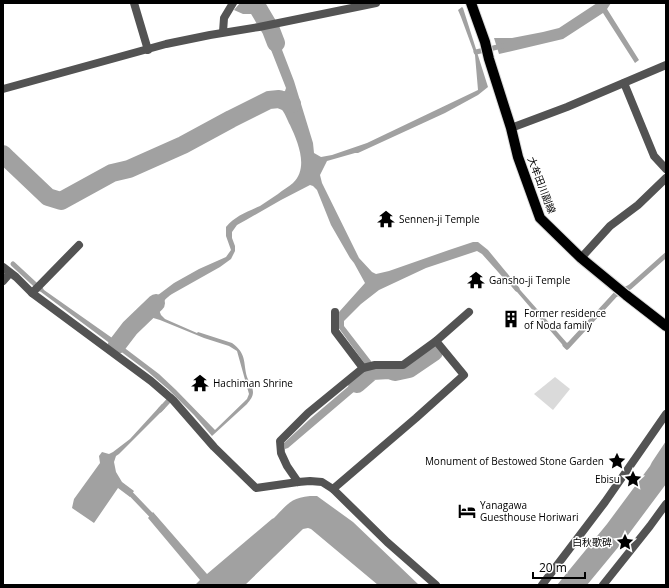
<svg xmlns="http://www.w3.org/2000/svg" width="669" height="588" font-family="'Open Sans','Noto Sans JP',sans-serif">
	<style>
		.green { fill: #dadada }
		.water { fill: #a1a1a1 }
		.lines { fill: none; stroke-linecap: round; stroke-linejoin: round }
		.stream { stroke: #a1a1a1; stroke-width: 5 }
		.canal { stroke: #a1a1a1; stroke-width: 18 }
		.primary-casing { stroke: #dbdbdb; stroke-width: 12 }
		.street { stroke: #535353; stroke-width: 8 }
		.primary { stroke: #000; stroke-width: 10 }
		.labels { text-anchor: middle; stroke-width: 3; stroke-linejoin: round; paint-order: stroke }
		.street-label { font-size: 10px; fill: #000; stroke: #fff }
		.poi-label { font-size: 10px; fill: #000; stroke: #fff; text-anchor: start }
	</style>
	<rect width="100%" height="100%" fill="#fff"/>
	<polygon class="green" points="555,377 570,389 553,410 534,394"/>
	<g class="water">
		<polygon points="240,3 258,3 266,16 258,16 254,14 243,14 234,10"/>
		<polygon points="597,3 611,3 607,9 639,60 635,63 603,13 563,39 499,54 494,38 512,38 543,32 559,28"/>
		<path d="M462,7L463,8L488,87L478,95L445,113L358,153H355L327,161L320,175L322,183L359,258L372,272L376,274L389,271L449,250L473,242H478L488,250L511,278L507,282L482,254L477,251L426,268L379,290L361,304L344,321V326L371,361L374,367V370L377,371L376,373L288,448L285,449L284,443L310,419L363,374L367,372L365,364L338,327L339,312L365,283L354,263L350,258L331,225L317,190L313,186L310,185L281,200L246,220L237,225L232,232V238L235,246V251L231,259L220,267L172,294C166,298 161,303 159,310L161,315L165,319L197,333L198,332L232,343C247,354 243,362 247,377C249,382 253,387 253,392C253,397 250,400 247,404L212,436L194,415L168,389L147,371L41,292L38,288L41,285L44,290L115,340L117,345L123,344L122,346L159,374L176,390L215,430L247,399L249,394L237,351L229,346L204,338L160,320L150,317H144L140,320L137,317L144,312L158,295L174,283L199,269L226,257L231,250L226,236V227C235,216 247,212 260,206C266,202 272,198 278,194C282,190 289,187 293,183C309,168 298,142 290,125C285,115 283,105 271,104L269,97L285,91L286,88L264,32L274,29L294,81L313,143L314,153L321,157L332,155L367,143L478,90L475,55L461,17L458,10Z"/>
		<polygon points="514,283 567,343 569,342 570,344 567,350 511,285"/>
		<polygon points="162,404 165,408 119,454 116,456 114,462 116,472 122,482 134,491 130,497 118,488 94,523 72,508 74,499 100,463 99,456 102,452 109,454 113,452 130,439"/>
		<polygon points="666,441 666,484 625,539 587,585 557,585 607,524 650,466 652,462"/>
		<path d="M310,496H317L353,522L419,585H378L311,529L308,528L303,529L245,585H195L200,580L148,518L153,512L207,574L272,519L274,518C287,505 290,498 310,496Z"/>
	</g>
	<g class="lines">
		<g class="stream">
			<polyline points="476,52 502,46"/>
			<polyline points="13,264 40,289"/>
			<polyline points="505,275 517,289"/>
			<polyline points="565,345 567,347 615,295 630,287 666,255"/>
			<polyline points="160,410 172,397"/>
			<polyline points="132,495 155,519"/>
		</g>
		<g class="canal">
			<polyline points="255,3 271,30 276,43"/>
			<polyline points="3,154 8,159 48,197 61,201 112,173 129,169 183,145 231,119 269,100 279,99 292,104"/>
			<polyline points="117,345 130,328 156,303"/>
			<polyline points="357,384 372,371 389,370 395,372 409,369 434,352"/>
		</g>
		<g class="primary-casing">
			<polyline id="primary" points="471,3 485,42 489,59 511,128 518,157 540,218 581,258 626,295 666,326"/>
		</g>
		<g class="street">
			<polyline points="134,3 148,50"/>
			<polyline points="223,32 224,18 233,3"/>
			<polyline points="624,83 654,156 666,169"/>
			<polyline points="3,89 166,44 210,35 259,27 376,3"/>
			<polyline points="511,128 567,107 666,65"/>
			<polyline points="581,258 610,226 638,205 666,178"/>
			<polyline points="3,267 16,277 32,293 151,381 173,400 214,447 256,488 298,482 310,481 322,482 333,489 387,542 436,585"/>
			<polyline points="3,281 10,273"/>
			<polyline points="32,293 79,245"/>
			<polyline points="335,312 335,331 363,368"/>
			<polyline points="298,482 287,466 281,453 280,441 308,413 363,368 375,365 403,365 436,341 469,312"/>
			<polyline points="333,489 416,418 464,375 436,341"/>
			<polyline points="542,585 605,502 666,414"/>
			<polyline points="603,585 650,526 666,504"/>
		</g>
		<use href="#primary" class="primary"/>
	</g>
	<defs>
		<g id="temple-bare" transform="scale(1.38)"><path d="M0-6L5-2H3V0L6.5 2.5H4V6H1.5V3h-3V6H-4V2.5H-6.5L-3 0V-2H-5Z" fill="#000" stroke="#fff" stroke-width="2.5" paint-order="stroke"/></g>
		<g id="building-bare" transform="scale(1.38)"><path d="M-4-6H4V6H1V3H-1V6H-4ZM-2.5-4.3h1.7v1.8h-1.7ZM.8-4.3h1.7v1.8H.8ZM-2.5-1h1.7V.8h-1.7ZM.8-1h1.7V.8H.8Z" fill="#000" stroke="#fff" stroke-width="2.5" paint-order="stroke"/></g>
		<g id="sight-bare" transform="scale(1.38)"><path d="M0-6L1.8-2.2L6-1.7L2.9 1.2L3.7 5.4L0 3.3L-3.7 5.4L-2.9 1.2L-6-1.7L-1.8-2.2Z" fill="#000" stroke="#fff" stroke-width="2.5" paint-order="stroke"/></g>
		<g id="hotel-bare" transform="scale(1.38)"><path d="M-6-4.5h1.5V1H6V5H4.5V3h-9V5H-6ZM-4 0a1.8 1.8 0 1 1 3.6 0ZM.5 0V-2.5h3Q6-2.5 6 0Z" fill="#000" stroke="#fff" stroke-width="2.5" paint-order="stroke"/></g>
	</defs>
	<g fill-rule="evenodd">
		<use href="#temple-bare" x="386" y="219"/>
		<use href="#temple-bare" x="476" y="280"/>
		<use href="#building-bare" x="511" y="319"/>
		<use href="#temple-bare" x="200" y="383"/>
		<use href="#sight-bare" x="617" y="461"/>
		<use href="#sight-bare" x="633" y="479"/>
		<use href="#hotel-bare" x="467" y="511"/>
		<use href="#sight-bare" x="625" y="542"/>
	</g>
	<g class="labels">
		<g class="street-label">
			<text transform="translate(542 185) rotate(69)" y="4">大牟田川副線</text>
		</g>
		<g class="poi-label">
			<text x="399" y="223">Sennen-ji Temple</text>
			<text x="489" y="284">Gansho-ji Temple</text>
			<text x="524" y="317">Former residence<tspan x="524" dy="12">of Noda family</tspan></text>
			<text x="213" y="387">Hachiman Shrine</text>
			<text x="604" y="465" text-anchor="end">Monument of Bestowed Stone Garden</text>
			<text x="620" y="483" text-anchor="end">Ebisu</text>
			<text x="480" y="509">Yanagawa<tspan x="480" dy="12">Guesthouse Horiwari</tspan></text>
			<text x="612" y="546" text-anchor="end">白秋歌碑</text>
		</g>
	</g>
	<rect width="669" height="588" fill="none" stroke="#000000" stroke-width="8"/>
	<path d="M533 572v6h52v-6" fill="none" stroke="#000000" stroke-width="2"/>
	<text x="539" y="572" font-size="12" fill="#000000" stroke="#ffffff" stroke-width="3" paint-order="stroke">20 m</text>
</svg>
